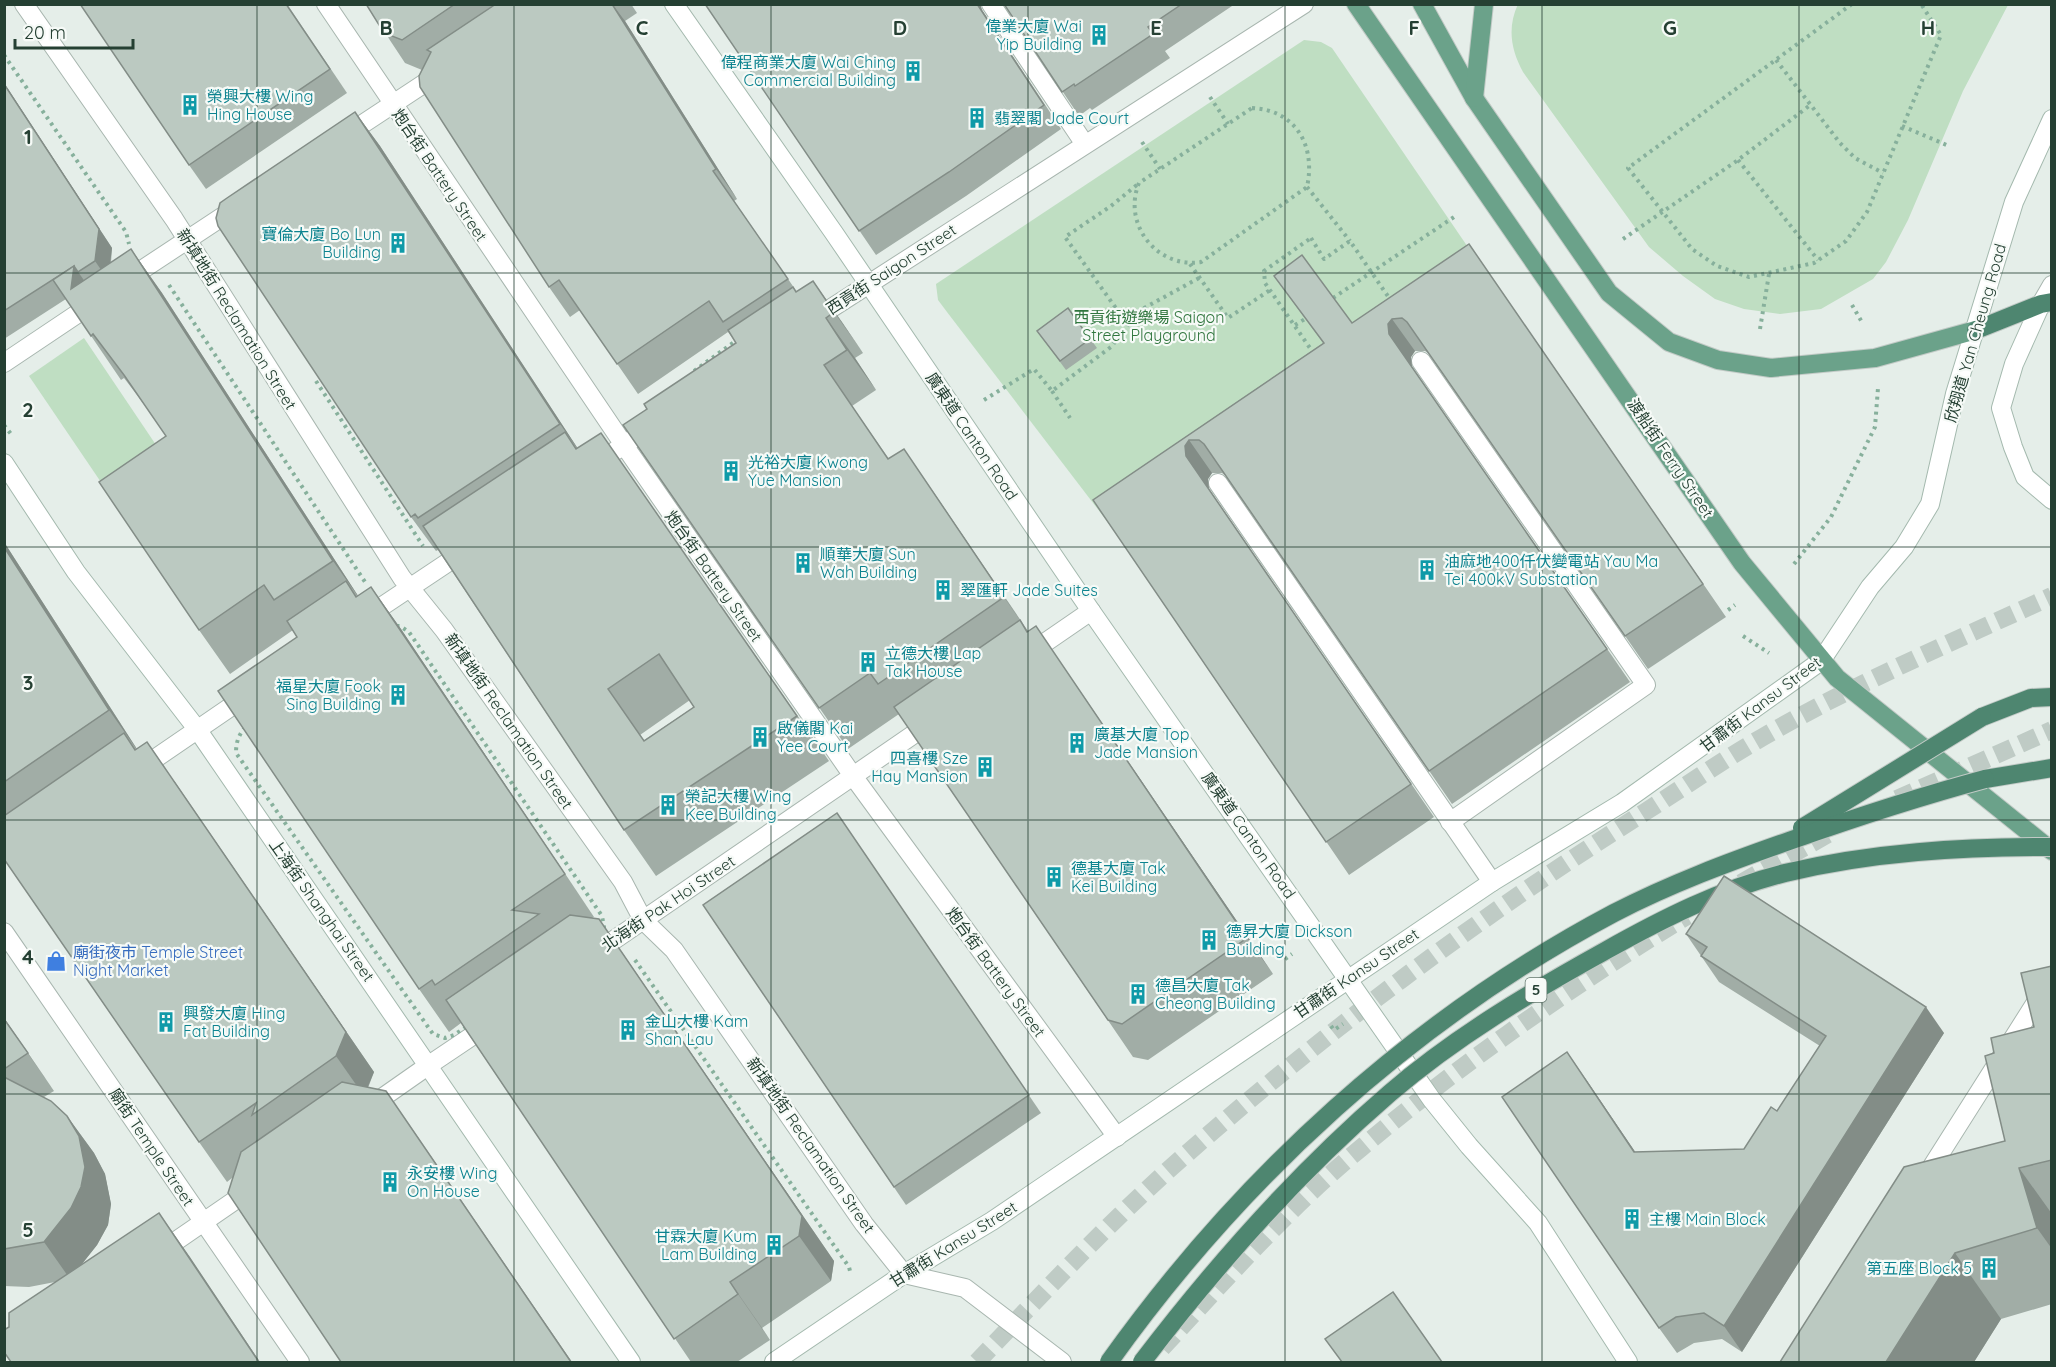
<svg xmlns="http://www.w3.org/2000/svg" width="2056" height="1367" font-family="Quicksand,'Noto Sans TC',sans-serif">
	<style>
		.green { fill: #bfdec2 }
		.lines { fill: none; stroke-linecap: round; stroke-linejoin: round }
		.trunk-tunnel { stroke: #bfcbc5; stroke-width: 18; stroke-dasharray: 18 9; stroke-linecap: butt }
		.service-casing { stroke: #a8b6af; stroke-width: 20 }
		.pedestrian-casing { stroke: #a8b6af; stroke-width: 20 }
		.minor-casing { stroke: #a8b6af; stroke-width: 20 }
		.tertiary-casing { stroke: #a8b6af; stroke-width: 20 }
		.secondary-casing { stroke: #a4b9ae; stroke-width: 20 }
		.primary-casing { stroke: #c2cac6; stroke-width: 20 }
		.trunk-casing { stroke: #c2cac6; stroke-width: 20 }
		.path { stroke: #87b09c; stroke-width: 4; stroke-dasharray: 3 4.5; stroke-linecap: butt }
		.service { stroke: #fff; stroke-width: 18 }
		.pedestrian { stroke: #fff; stroke-width: 18 }
		.minor { stroke: #fff; stroke-width: 18 }
		.tertiary { stroke: #fff; stroke-width: 18 }
		.secondary { stroke: #fff; stroke-width: 18 }
		.primary { stroke: #6ba28a; stroke-width: 18 }
		.trunk { stroke: #4e8670; stroke-width: 18 }
		.trunk-bridge-casing { stroke: #c2cac6; stroke-width: 20; stroke-linecap: butt }
		.trunk-bridge { stroke: #4e8670; stroke-width: 18 }
		.wall { fill: #a1ada6; fill-rule: evenodd }
		.shaded-wall { fill: #838d87 }
		.building { fill: #bbc9c1; stroke: #838d87; stroke-width: 1.5; fill-rule: evenodd }
		.grid { fill: none; stroke: #254033; stroke-width: 1.5; stroke-opacity: 0.55 }
		.labels { text-anchor: middle; stroke-width: 4.5; stroke-linejoin: round; paint-order: stroke }
		.shield { fill: #f6faf7; stroke: #64786e; stroke-width: 1.5 }
		.shield-label { font-size: 15px; font-weight: bold; fill: #254033 }
		.culture-label { font-size: 16px; fill: #0d838f; stroke: #f6faf7; text-anchor: start }
		.street-label { font-size: 16px; fill: #254033; stroke: #f6faf7 }
		.park-label { font-size: 16px; fill: #30763e; stroke: #f6faf7 }
		.shop-label { font-size: 16px; fill: #366cbe; stroke: #f6faf7; text-anchor: start }
		.grid-label { font-size: 20px; text-anchor: middle; font-weight: bold; fill: #254033; stroke: #f6faf7; stroke-width: 4.5; stroke-linejoin: round; paint-order: stroke }
	</style>
	<rect width="100%" height="100%" fill="#e5eee9"/>
	<g class="green">
		<path d="M1518,4H2008V5L1963,91L1908,220L1886,262L1873,279L1821,309L1780,314L1744,309L1715,299L1683,276L1649,247L1523,72C1511,50 1507,28 1518,4Z"/>
		<polygon points="1304,40 1321,42 1332,48 1489,278 1116,533 947,312 938,300 936,284"/>
		<polygon points="84,338 185,488 130,525 29,376"/>
	</g>
	<g class="lines">
		<g class="trunk-tunnel">
			<polyline points="1897,799 2052,730"/>
			<polyline points="1741,883 1830,833"/>
			<path d="M1162,1348C1225,1280 1288,1208 1361,1148C1463,1062 1573,985 1687,916"/>
			<path d="M977,1362C1038,1298 1099,1233 1165,1173C1315,1039 1475,919 1645,812C1684,787 1723,760 1763,737C1856,683 1955,641 2052,596"/>
		</g>
		<g class="service-casing">
			<g id="service">
				<polyline points="1421,361 1646,685 1450,822"/>
				<polyline points="1218,483 1492,882"/>
			</g>
		</g>
		<g class="pedestrian-casing">
			<g id="pedestrian">
				<polyline points="24,4 174,219 402,578 444,630 623,882 643,920 674,950 864,1224 904,1274"/>
				<polyline points="4,932 300,1362"/>
				<polyline points="595,953 853,776"/>
				<polyline points="429,1065 490,1024"/>
			</g>
		</g>
		<g class="minor-casing">
			<g id="minor">
				<polyline points="326,4 624,445 853,776 1117,1137"/>
				<polyline points="991,4 1084,143"/>
				<polyline points="343,137 440,73"/>
				<polyline points="125,281 237,207"/>
				<polyline points="813,320 1304,4"/>
				<polyline points="4,363 95,302"/>
				<polyline points="596,464 652,426"/>
				<polyline points="363,619 468,549"/>
				<polyline points="1027,655 1091,611"/>
				<polyline points="137,771 248,695"/>
				<polyline points="853,776 933,721"/>
				<polyline points="369,1107 429,1065"/>
				<polyline points="157,1254 253,1188"/>
				<polyline points="904,1274 965,1288 1062,1362"/>
			</g>
		</g>
		<g class="tertiary-casing">
			<g id="tertiary">
				<polyline points="2041,304 2052,285"/>
				<polyline points="1924,1179 2052,977"/>
			</g>
		</g>
		<g class="secondary-casing">
			<g id="secondary">
				<polyline points="674,4 834,233 1091,611 1432,1100 1469,1146 1538,1223 1628,1362"/>
				<polyline points="2041,304 2014,364 2001,408 2013,447 2025,477 2052,500"/>
				<polyline points="4,463 76,572 197,729 631,1362"/>
				<polyline points="774,1362 904,1274 992,1221 1492,882 1622,803 1821,661 1870,587 1904,547 1930,504 1955,394 2014,202 2052,119"/>
			</g>
		</g>
		<g class="primary-casing">
			<g id="primary">
				<polyline points="1356,4 1742,563 1837,678 2052,851"/>
				<polyline points="1422,4 1474,98 1609,293 1669,342 1718,360 1771,368 1875,358 1976,330"/>
				<polyline points="1474,98 1484,4"/>
			</g>
		</g>
		<g class="trunk-casing">
			<g id="trunk">
				<polyline points="1976,330 2041,304 2052,302"/>
				<polyline points="1982,717 2031,698 2052,697"/>
				<polyline points="1985,779 2052,768"/>
			</g>
		</g>
		<g class="path">
			<polyline points="1852,4 1628,168 1692,249 1717,266 1749,277 1814,263 1846,241 1867,212 1941,35 1921,4"/>
			<polyline points="4,55 126,232 129,244"/>
			<polyline points="1776,60 1840,143 1855,158 1883,173"/>
			<polyline points="1210,97 1228,124"/>
			<path d="M1252,108C1296,110 1316,146 1307,187L1201,262C1157,269 1122,224 1139,183Z"/>
			<polyline points="1902,126 1949,146"/>
			<polyline points="1142,142 1160,169"/>
			<polyline points="1738,160 1818,260"/>
			<polyline points="1307,187 1350,241"/>
			<polygon points="1311,238 1324,259 1350,241 1396,308 1319,361 1265,283 1264,271"/>
			<polyline points="1623,239 1738,160 1809,106"/>
			<polyline points="1190,264 1228,318 1270,290"/>
			<polyline points="169,285 365,582"/>
			<polyline points="1333,298 1457,215"/>
			<polyline points="1852,305 1863,324"/>
			<polyline points="1124,319 1199,278"/>
			<polyline points="1295,325 1305,319"/>
			<polyline points="1760,329 1769,274"/>
			<polyline points="694,371 737,340"/>
			<polyline points="316,381 423,546"/>
			<polyline points="1052,391 1070,418"/>
			<polyline points="984,400 1034,369 1052,391 1111,347 1128,325 1065,237 1111,206 1138,184"/>
			<polyline points="4,425 11,434"/>
			<polyline points="1794,564 1831,517 1875,427 1878,388"/>
			<polyline points="1728,610 1735,605"/>
			<path d="M389,626H400L409,632L602,916L604,927L587,947L454,1035L445,1038L433,1034L236,753C236,740 240,732 249,723Z"/>
			<polyline points="1743,636 1769,653"/>
			<polyline points="1285,959 1292,954"/>
			<polyline points="635,960 849,1267 851,1275"/>
			<polyline points="1331,1026 1334,1030 1343,1024"/>
		</g>
		<use href="#service" class="service"/>
		<use href="#pedestrian" class="pedestrian"/>
		<use href="#minor" class="minor"/>
		<use href="#tertiary" class="tertiary"/>
		<use href="#secondary" class="secondary"/>
		<use href="#primary" class="primary"/>
		<use href="#trunk" class="trunk"/>
		<g class="trunk-bridge-casing">
			<g id="trunk-bridge">
				<polyline points="1802,828 1982,717"/>
				<path d="M1109,1362C1241,1177 1412,1020 1614,913C1670,884 1729,862 1789,841C1854,818 1918,797 1985,779"/>
				<path d="M1142,1362C1216,1265 1297,1173 1390,1093C1455,1037 1531,992 1605,951C1662,919 1721,889 1785,873C1873,852 1961,847 2052,847"/>
			</g>
		</g>
		<use href="#trunk-bridge" class="trunk-bridge"/>
	</g>
	<g class="wall">
		<polygon points="287,4 347,93 206,189 189,165"/>
		<polygon points="366,4 631,4 637,13 625,21 737,199 734,201 797,292 813,281 863,353 855,358 876,390 852,406 889,459 932,490 1028,631 1061,663 1273,974 1148,1060 1133,1057 899,714 848,749 623,425 647,409 736,343 728,332 638,394 580,310 570,317 549,287 422,70 405,63"/>
		<polygon points="705,4 980,4 982,10 1061,129 966,196 876,255"/>
		<polygon points="1004,4 1235,4 1165,51 1170,58 1092,110 1090,108 1079,116"/>
		<polygon points="4,83 112,248 111,263 131,249 162,293 358,596 371,587 401,629 594,917 592,918 599,919 834,1261 831,1281 762,1328 770,1340 737,1362 691,1362 461,1023 449,1032 419,989 297,637 293,630 230,674 199,630 166,436 147,408 124,378 121,380 66,299 4,339"/>
		<path d="M355,112L380,146L578,449L601,433L829,761L656,876L624,830L438,550L436,551L411,517ZM690,700L694,707L644,740L640,735Z"/>
		<polygon points="1469,244 1726,617 1648,669 1430,354 1425,351 1415,351 1411,357 1412,367 1630,682 1452,804 1226,476 1222,473 1212,473 1208,479 1209,489 1434,817 1349,875 1093,500 1323,343 1274,276 1352,323"/>
		<polygon points="1068,308 1097,348 1066,370 1037,331"/>
		<polygon points="4,542 137,749 175,782 374,1072 368,1088 413,1130 232,1178 227,1182 199,1142 4,859"/>
		<polygon points="837,813 1041,1113 906,1205 703,905"/>
		<polygon points="1686,934 1944,1033 1742,1352 1722,1339 1694,1343 1677,1353 1659,1328 1585,1078 1635,1152 1744,1149 1777,1111 1820,1046 1719,982"/>
		<polygon points="2052,966 2052,1304 2001,1319 1974,1362 1780,1362 2005,1141 1994,1053 2034,1027"/>
		<polygon points="4,1018 54,1091 44,1097 67,1116 94,1153 105,1174 111,1204 108,1225 97,1245 82,1264 190,1257 9,1327 55,1282 29,1287 4,1286"/>
	</g>
	<g class="shaded-wall">
		<polygon points="612,4 625,21 737,199 716,169"/>
		<polygon points="977,4 980,4 982,10 1061,129"/>
		<polygon points="4,83 112,248 108,280 95,261"/>
		<polygon points="355,112 380,146 584,458 560,424"/>
		<polygon points="131,249 162,293 364,605 333,561"/>
		<polygon points="74,266 104,309 71,289"/>
		<polygon points="813,281 842,322 863,353 834,312"/>
		<polygon points="826,318 855,358 876,390 847,350"/>
		<polygon points="1392,319 1415,351 1411,357 1412,367 1630,682 1389,334 1388,324"/>
		<polygon points="1189,440 1212,473 1208,479 1209,489 1434,817 1186,456 1185,446"/>
		<polygon points="904,449 932,490 1032,638 1004,597"/>
		<polygon points="4,542 140,754 109,710 4,547"/>
		<polygon points="371,587 401,629 594,917 565,874"/>
		<polygon points="1036,626 1061,663 1273,974 1247,938"/>
		<polygon points="147,742 374,1072 364,1096 336,1056"/>
		<polygon points="599,919 834,1261 831,1281 799,1236"/>
		<polygon points="1926,1007 1944,1033 1742,1352 1724,1326"/>
		<polygon points="4,1018 54,1091 4,1019"/>
		<polygon points="1567,1052 1585,1078 1653,1178 1634,1152"/>
		<polygon points="386,1091 413,1130 572,1362 571,1362"/>
		<polygon points="67,1116 94,1153 105,1174 111,1204 108,1225 97,1245 70,1279 44,1242"/>
		<polygon points="2019,1168 2052,1214 2052,1249 2037,1228"/>
		<polygon points="159,1213 190,1257 260,1362 259,1362"/>
		<polygon points="1955,1253 2001,1319 1974,1362 1886,1362"/>
		<polygon points="730,1282 762,1328 770,1340 738,1294"/>
	</g>
	<g class="building">
		<polygon points="80,4 286,4 330,69 189,165"/>
		<polygon points="366,4 455,4 402,40 384,33"/>
		<polygon points="496,4 612,4 716,169 713,171 788,279 723,322 709,301 617,364 559,280 549,287 420,87 419,76 431,52 427,50"/>
		<polygon points="705,4 977,4 1044,105 949,172 859,231"/>
		<polygon points="1004,4 1182,4 1148,27 1153,34 1075,86 1074,84 1062,92"/>
		<polygon points="4,84 99,229 95,261 78,272 74,266 4,311"/>
		<polygon points="355,112 560,424 418,518 415,514 411,517 218,226 216,218 220,203 227,198"/>
		<polygon points="1469,244 1703,584 1625,636 1407,322 1402,318 1392,319 1388,324 1389,334 1607,649 1429,771 1204,444 1199,440 1189,440 1185,446 1186,456 1411,784 1326,842 1093,500 1324,343 1274,276 1302,255 1352,323"/>
		<polygon points="131,249 333,561 274,600 264,585 199,630 99,482 166,436 124,375 93,334 91,336 53,280 74,266 71,289"/>
		<polygon points="813,281 834,312 826,318 847,350 824,365 888,459 904,449 1004,597 878,684 870,673 819,708 623,425 647,409 644,404 736,343 728,330 793,287 796,292"/>
		<polygon points="1068,308 1090,339 1060,361 1037,331"/>
		<path d="M565,432L576,449L601,433L797,716L624,830L423,526ZM659,654L694,707L644,741L608,689Z"/>
		<polygon points="4,547 109,710 4,782"/>
		<polygon points="346,581 356,597 371,587 565,874 512,910 539,914 435,985 432,980 419,989 218,691 297,637 287,621"/>
		<polygon points="1020,620 1027,632 1036,626 1247,938 1122,1024 1108,1020 894,707"/>
		<polygon points="124,733 135,750 147,742 346,1032 336,1056 252,1115 256,1103 199,1142 4,859 4,816"/>
		<polygon points="837,813 1029,1095 894,1187 703,905"/>
		<polygon points="1724,876 1926,1007 1724,1326 1704,1313 1676,1317 1659,1328 1502,1097 1567,1052 1634,1152 1744,1149 1771,1107 1777,1111 1826,1036 1701,956 1707,947 1686,934"/>
		<polygon points="570,915 599,919 802,1216 799,1236 730,1282 738,1294 674,1339 446,1000"/>
		<polygon points="2052,966 2052,1160 2019,1168 2037,1228 1955,1253 1886,1362 1780,1362 1904,1167 2005,1141 1985,1056 1994,1053 1991,1038 2034,1027 2021,973"/>
		<polygon points="4,1019 28,1053 4,1069"/>
		<polygon points="4,1077 51,1101 67,1116 79,1136 85,1167 81,1187 71,1208 44,1242 4,1249"/>
		<polygon points="342,1082 386,1091 571,1362 341,1362 228,1193 241,1152"/>
		<polygon points="159,1213 259,1362 11,1362 4,1352 4,1330 9,1327 9,1313"/>
		<polygon points="1393,1292 1442,1362 1342,1362 1325,1339"/>
	</g>
	<path class="grid" d="M257,4V1362M514,4V1362M771,4V1362M1028,4V1362M1285,4V1362M1542,4V1362M1799,4V1362M4,273H2052M4,547H2052M4,820H2052M4,1094H2052"/>
	<defs>
		<g id="building-bare" transform="scale(1.62)"><path d="M-4-6H4V6H1V3H-1V6H-4ZM-2.5-4.3h1.7v1.8h-1.7ZM.8-4.3h1.7v1.8H.8ZM-2.5-1h1.7V.8h-1.7ZM.8-1h1.7V.8H.8Z" fill="#0f9aa8" stroke="#f6faf7" stroke-width="2.5" paint-order="stroke"/></g>
		<g id="shop-bare" transform="scale(1.62)"><path d="M-5-2.5h2.3a2.7 3.5 0 0 1 5.4 0H5L5.5 6h-11ZM-1.5-2.5h3a1.5 2.3 0 0 0-3 0Z" fill="#3f7fe0" stroke="#f6faf7" stroke-width="2.5" paint-order="stroke"/></g>
	</defs>
	<g fill-rule="evenodd">
		<use href="#building-bare" x="1099" y="35"/>
		<use href="#building-bare" x="913" y="71"/>
		<use href="#building-bare" x="190" y="105"/>
		<use href="#building-bare" x="977" y="118"/>
		<use href="#building-bare" x="398" y="243"/>
		<use href="#building-bare" x="731" y="471"/>
		<use href="#building-bare" x="803" y="563"/>
		<use href="#building-bare" x="1427" y="570"/>
		<use href="#building-bare" x="943" y="590"/>
		<use href="#building-bare" x="868" y="662"/>
		<use href="#building-bare" x="398" y="695"/>
		<use href="#building-bare" x="760" y="737"/>
		<use href="#building-bare" x="1077" y="743"/>
		<use href="#building-bare" x="985" y="767"/>
		<use href="#building-bare" x="668" y="805"/>
		<use href="#building-bare" x="1054" y="877"/>
		<use href="#building-bare" x="1209" y="940"/>
		<use href="#shop-bare" x="56" y="961"/>
		<use href="#building-bare" x="1138" y="994"/>
		<use href="#building-bare" x="166" y="1022"/>
		<use href="#building-bare" x="628" y="1030"/>
		<use href="#building-bare" x="390" y="1182"/>
		<use href="#building-bare" x="1632" y="1219"/>
		<use href="#building-bare" x="774" y="1245"/>
		<use href="#building-bare" x="1989" y="1268"/>
	</g>
	<g class="labels">
		<rect class="shield" x="1525.5" y="978" width="21" height="24" rx="4.5"/>
		<g class="shield-label">
			<text x="1536" y="995">5</text>
		</g>
		<g class="culture-label">
			<text x="1082" y="32" text-anchor="end">偉業大廈 Wai<tspan x="1082" dy="18">Yip Building</tspan></text>
			<text x="896" y="68" text-anchor="end">偉程商業大廈 Wai Ching<tspan x="896" dy="18">Commercial Building</tspan></text>
			<text x="207" y="102">榮興大樓 Wing<tspan x="207" dy="18">Hing House</tspan></text>
			<text x="994" y="124">翡翠閣 Jade Court</text>
			<text x="381" y="240" text-anchor="end">寶倫大廈 Bo Lun<tspan x="381" dy="18">Building</tspan></text>
			<text x="748" y="468">光裕大廈 Kwong<tspan x="748" dy="18">Yue Mansion</tspan></text>
			<text x="820" y="560">順華大廈 Sun<tspan x="820" dy="18">Wah Building</tspan></text>
			<text x="1444" y="567">油麻地400仟伏變電站 Yau Ma<tspan x="1444" dy="18">Tei 400kV Substation</tspan></text>
			<text x="960" y="596">翠匯軒 Jade Suites</text>
			<text x="885" y="659">立德大樓 Lap<tspan x="885" dy="18">Tak House</tspan></text>
			<text x="381" y="692" text-anchor="end">福星大廈 Fook<tspan x="381" dy="18">Sing Building</tspan></text>
			<text x="777" y="734">啟儀閣 Kai<tspan x="777" dy="18">Yee Court</tspan></text>
			<text x="1094" y="740">廣基大廈 Top<tspan x="1094" dy="18">Jade Mansion</tspan></text>
			<text x="968" y="764" text-anchor="end">四喜樓 Sze<tspan x="968" dy="18">Hay Mansion</tspan></text>
			<text x="685" y="802">榮記大樓 Wing<tspan x="685" dy="18">Kee Building</tspan></text>
			<text x="1071" y="874">德基大廈 Tak<tspan x="1071" dy="18">Kei Building</tspan></text>
			<text x="1226" y="937">德昇大廈 Dickson<tspan x="1226" dy="18">Building</tspan></text>
			<text x="1155" y="991">德昌大廈 Tak<tspan x="1155" dy="18">Cheong Building</tspan></text>
			<text x="183" y="1019">興發大廈 Hing<tspan x="183" dy="18">Fat Building</tspan></text>
			<text x="645" y="1027">金山大樓 Kam<tspan x="645" dy="18">Shan Lau</tspan></text>
			<text x="407" y="1179">永安樓 Wing<tspan x="407" dy="18">On House</tspan></text>
			<text x="1649" y="1225">主樓 Main Block</text>
			<text x="757" y="1242" text-anchor="end">甘霖大廈 Kum<tspan x="757" dy="18">Lam Building</tspan></text>
			<text x="1972" y="1274" text-anchor="end">第五座 Block 5</text>
		</g>
		<g class="street-label">
			<text transform="translate(440 175) rotate(56)" y="6">炮台街 Battery Street</text>
			<text transform="translate(891 269) rotate(-33)" y="6">西貢街 Saigon Street</text>
			<text transform="translate(237 319) rotate(58)" y="6">新填地街 Reclamation Street</text>
			<text transform="translate(1975 333) rotate(-74)" y="6">欣翔道 Yan Cheung Road</text>
			<text transform="translate(972 436) rotate(56)" y="6">廣東道 Canton Road</text>
			<text transform="translate(1671 458) rotate(56)" y="6">渡船街 Ferry Street</text>
			<text transform="translate(714 576) rotate(55)" y="6">炮台街 Battery Street</text>
			<text transform="translate(1760 704) rotate(-37)" y="6">甘肅街 Kansu Street</text>
			<text transform="translate(509 721) rotate(55)" y="6">新填地街 Reclamation Street</text>
			<text transform="translate(1249 835) rotate(55)" y="6">廣東道 Canton Road</text>
			<text transform="translate(668 903) rotate(-34)" y="6">北海街 Pak Hoi Street</text>
			<text transform="translate(322 910) rotate(55)" y="6">上海街 Shanghai Street</text>
			<text transform="translate(996 972) rotate(54)" y="6">炮台街 Battery Street</text>
			<text transform="translate(1356 973) rotate(-34)" y="6">甘肅街 Kansu Street</text>
			<text transform="translate(811 1145) rotate(55)" y="6">新填地街 Reclamation Street</text>
			<text transform="translate(152 1147) rotate(56)" y="6">廟街 Temple Street</text>
			<text transform="translate(953 1244) rotate(-32)" y="6">甘肅街 Kansu Street</text>
		</g>
		<g class="park-label">
			<text x="1149" y="323">西貢街遊樂場 Saigon<tspan x="1149" dy="18">Street Playground</tspan></text>
		</g>
		<g class="shop-label">
			<text x="73" y="958">廟街夜市 Temple Street<tspan x="73" dy="18">Night Market</tspan></text>
		</g>
	</g>
	<g class="grid-label">
		<text x="386" y="35">B</text>
		<text x="642" y="35">C</text>
		<text x="900" y="35">D</text>
		<text x="1156" y="35">E</text>
		<text x="1414" y="35">F</text>
		<text x="1670" y="35">G</text>
		<text x="1928" y="35">H</text>
		<text x="28" y="144">1</text>
		<text x="28" y="417">2</text>
		<text x="28" y="690">3</text>
		<text x="28" y="964">4</text>
		<text x="28" y="1237">5</text>
	</g>
	<rect width="2056" height="1367" fill="none" stroke="#254033" stroke-width="12"/>
	<path d="M15 39v9h118v-9" fill="none" stroke="#254033" stroke-width="3"/>
	<text x="24" y="39" font-size="18" fill="#254033" stroke="#f6faf7" stroke-width="4.5" paint-order="stroke">20 m</text>
</svg>
